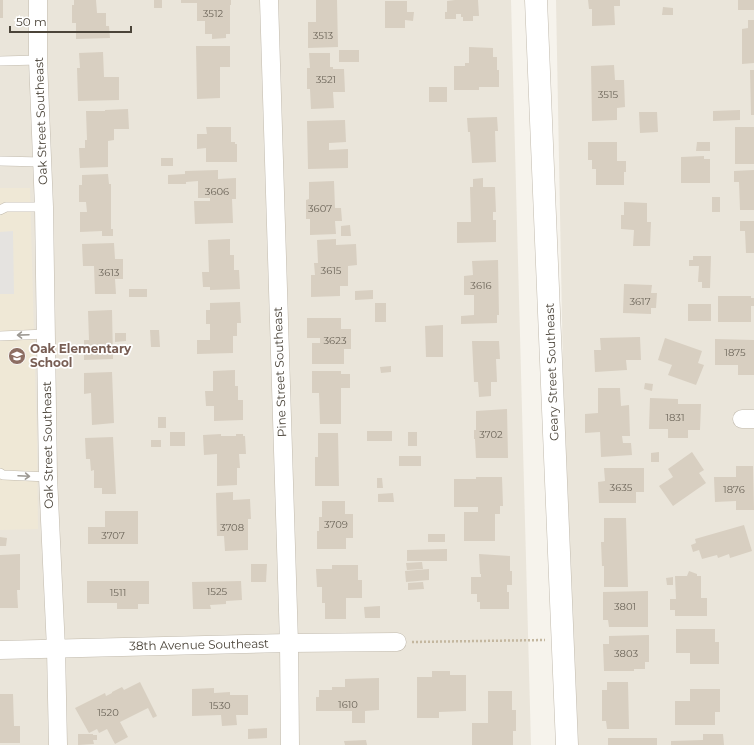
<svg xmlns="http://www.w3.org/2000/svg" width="754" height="745" font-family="Montserrat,sans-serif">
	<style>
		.residential { fill: #eae5da }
		.education { fill: #efe8d6 }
		.parking { fill: #e5e3e0 }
		.building { fill: #d8cfc1 }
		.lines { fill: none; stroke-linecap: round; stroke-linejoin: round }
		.service-casing { stroke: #c2bbae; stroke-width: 10 }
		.minor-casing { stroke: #c2bbae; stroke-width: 19 }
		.tertiary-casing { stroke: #c2bbae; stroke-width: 23 }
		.path { stroke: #c4b79f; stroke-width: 2.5; stroke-dasharray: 2 2; stroke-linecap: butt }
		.service { stroke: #fff; stroke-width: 9 }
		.minor { stroke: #fff; stroke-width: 18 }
		.tertiary { stroke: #fff; stroke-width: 22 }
		.oneway { stroke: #9c9892 }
		.labels { text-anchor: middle; stroke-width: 3.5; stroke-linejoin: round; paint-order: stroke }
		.number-label { font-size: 10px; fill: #6e675b }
		.street-label { font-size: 12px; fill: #4b4439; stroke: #fff }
		.education-label { font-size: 12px; font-weight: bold; fill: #785e54; stroke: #fff; text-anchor: start }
	</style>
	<rect width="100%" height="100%" fill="#f6f3ec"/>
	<g class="residential">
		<polygon points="0,0 511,0 531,745 0,745"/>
		<polygon points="556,0 754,0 754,745 570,745"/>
	</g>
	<polygon class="education" points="0,188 30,188 37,445 38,529 0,530"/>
	<polygon class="parking" points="13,231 14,294 0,294 0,232"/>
	<g class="building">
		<rect x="0" y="0" width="3" height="18"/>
		<polygon points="74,0 96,0 97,13 106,13 106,26 109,26 110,38 76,39 76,23 72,23 72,5 74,5"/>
		<rect x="154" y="0" width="8" height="8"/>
		<polygon points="181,0 231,0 231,5 230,5 230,34 226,34 226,38 212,39 212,34 205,34 205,21 197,21 197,3 181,3"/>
		<polygon points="316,0 337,0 338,47 308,48 308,22 316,22"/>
		<polygon points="455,0 478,0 479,16 473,16 473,21 463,21 463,17 461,17 461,14 456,14 456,19 445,19 445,12 447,12 447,1"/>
		<polygon points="588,0 620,0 620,6 614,6 615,25 592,26 592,9 589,9"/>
		<rect x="738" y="0" width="16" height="10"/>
		<polygon points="385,1 407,1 407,12 414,12 413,21 405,20 405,28 385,28"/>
		<polygon points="663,7 673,8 673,15 662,15"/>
		<polygon points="748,20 754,20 754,63 742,64 742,29 748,28"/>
		<polygon points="196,46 230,46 230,67 220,67 220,98 197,99"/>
		<polygon points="469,47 493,48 493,57 497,57 497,70 499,70 499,87 479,87 479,90 454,90 454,66 465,66 465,63 469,63"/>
		<rect x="339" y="50" width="20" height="12"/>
		<polygon points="103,52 104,77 119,77 119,100 78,101 77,68 80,68 79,53"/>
		<polygon points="309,53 330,53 330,67 333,67 333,69 344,69 345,92 333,92 334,108 311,109 310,89 307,89 307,68 310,68"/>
		<polygon points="614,65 615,80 624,80 625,107 617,108 617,120 592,121 591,66"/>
		<polygon points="750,70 754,70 754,115 751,115"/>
		<rect x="429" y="87" width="18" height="15"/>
		<polygon points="128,109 129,129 114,129 114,140 108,141 108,167 80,168 79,148 85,148 85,140 87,140 86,111 105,111 105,110"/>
		<polygon points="740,110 740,120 713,121 713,111"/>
		<polygon points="639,112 657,112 658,132 640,133"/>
		<polygon points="497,117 498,131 495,131 496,162 472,163 470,132 468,132 467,118"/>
		<polygon points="345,120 346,142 329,143 329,150 348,149 348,168 308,169 307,121"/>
		<polygon points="206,127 231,127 231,142 235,142 235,144 237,144 237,162 206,162 206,148 197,149 197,134 207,134"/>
		<rect x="735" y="127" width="19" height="37"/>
		<polygon points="588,142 617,142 617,161 626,161 626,172 624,172 624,185 596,185 596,169 592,169 592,160 588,160"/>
		<polygon points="697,142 710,142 710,151 696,151"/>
		<polygon points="704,156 704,159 710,159 710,183 681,183 681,157"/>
		<rect x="161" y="158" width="12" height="8"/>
		<polygon points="218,170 218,179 236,178 236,199 232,199 233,223 195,224 194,201 210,201 210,198 198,198 198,181 186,182 186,184 168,184 168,175 185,174 185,171"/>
		<polygon points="754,170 754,210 740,210 739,182 734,182 734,171"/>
		<polygon points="108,174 109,184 111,184 111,229 113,229 113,236 102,236 102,231 80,232 80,212 87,212 86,202 79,202 79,185 82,185 82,175"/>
		<polygon points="483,178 483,187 495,187 496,212 493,212 493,220 496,220 496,242 457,243 457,222 471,222 470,187 473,187 473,179"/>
		<polygon points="334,181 335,208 341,208 342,221 335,221 336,234 310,235 310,219 306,219 306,200 309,199 309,182"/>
		<rect x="712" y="197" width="8" height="15"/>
		<polygon points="624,202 647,203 647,222 651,222 650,246 633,246 634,230 621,229 621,215 624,215"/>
		<polygon points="740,221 754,221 754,253 746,253 745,231 740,231"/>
		<polygon points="350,225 351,236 341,236 341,226"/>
		<polygon points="230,239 230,255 234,255 234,270 239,270 240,289 210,290 210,287 203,287 202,272 209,272 208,240"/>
		<polygon points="336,239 336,245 356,244 357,265 348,266 348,286 340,286 340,296 311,297 311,275 315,275 314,263 318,263 317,240"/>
		<polygon points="114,243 115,259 123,259 123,279 115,279 116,294 95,294 94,266 83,266 82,244"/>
		<polygon points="693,256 711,256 710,288 702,288 702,282 698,282 699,266 689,266 689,260 693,260"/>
		<polygon points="498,260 499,315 497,315 497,323 461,324 461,316 474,315 474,295 464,295 464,276 473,275 472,261"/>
		<polygon points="624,284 652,285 651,293 657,293 656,308 651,308 651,314 623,313"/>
		<rect x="129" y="289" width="18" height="8"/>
		<polygon points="373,290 373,299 355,300 355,291"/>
		<polygon points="718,296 751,296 751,298 754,298 754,306 751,306 751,322 718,322"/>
		<polygon points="240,302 241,323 237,323 237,336 233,336 233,353 197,354 197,340 210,340 210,324 206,324 206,310 210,310 210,303"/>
		<rect x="375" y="303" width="11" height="19"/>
		<rect x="688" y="304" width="23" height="17"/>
		<polygon points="112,310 113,359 84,360 84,340 89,340 88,311"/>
		<polygon points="307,318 341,318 341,329 351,329 351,349 344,349 344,364 312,364 312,343 320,343 320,338 307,338"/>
		<polygon points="443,325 443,357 426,357 425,326"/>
		<polygon points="150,330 159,330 160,347 151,347"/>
		<polygon points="115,333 126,333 126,341 115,342"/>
		<polygon points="640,337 641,360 626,360 627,370 595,372 594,350 601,350 600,338"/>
		<polygon points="665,338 702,351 698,363 704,365 696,385 668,375 672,365 658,360"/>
		<polygon points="715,339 754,340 754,375 738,375 738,365 715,365"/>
		<polygon points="472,341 499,341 500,359 496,359 497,382 491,382 491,396 479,397 478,382 474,382"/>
		<polygon points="391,366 391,372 381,373 380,367"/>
		<polygon points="235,370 235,386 238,386 238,400 243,400 243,420 214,421 214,406 206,406 205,391 213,391 213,371"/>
		<polygon points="312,371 341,371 341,374 350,374 350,388 341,388 341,424 320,424 319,393 312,393"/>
		<polygon points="112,372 114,423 92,425 91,393 84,394 84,373"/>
		<polygon points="645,383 653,384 652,391 644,389"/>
		<polygon points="598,388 620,388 621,406 629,405 630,436 622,436 623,443 631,443 632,455 601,457 600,432 585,433 585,414 598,413"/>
		<polygon points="650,398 678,399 678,404 701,404 700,430 688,430 688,438 668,438 668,429 649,429"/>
		<polygon points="507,409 508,458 476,458 475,439 474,439 474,430 476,430 476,411"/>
		<rect x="158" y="417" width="8" height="11"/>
		<rect x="367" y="431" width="25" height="10"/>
		<rect x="170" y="432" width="15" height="14"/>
		<rect x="408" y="432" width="9" height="14"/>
		<polygon points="318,433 338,433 339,486 315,486 315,457 318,457"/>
		<polygon points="221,434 221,436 236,436 236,434 243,434 243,436 245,436 246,454 239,454 240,468 237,468 237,485 217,486 217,454 204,455 203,435"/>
		<polygon points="113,437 116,494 102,494 102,488 94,488 94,470 91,471 90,459 86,459 85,438"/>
		<rect x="151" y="440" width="10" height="7"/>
		<polygon points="659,452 659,462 651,462 651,453"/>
		<polygon points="692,452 704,470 699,473 706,483 673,506 659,486 673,477 668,469"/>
		<rect x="399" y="456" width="22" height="10"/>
		<polygon points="736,466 753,466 754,510 736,510 736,501 715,502 714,477 736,477"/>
		<polygon points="604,468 644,468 644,492 636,492 636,503 599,503 598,482 605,481"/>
		<polygon points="476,477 502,477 503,506 500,506 500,514 495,514 495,541 464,541 464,512 478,512 478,507 454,507 454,479 476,479"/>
		<polygon points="377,478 382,478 383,488 377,488"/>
		<polygon points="233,492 233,500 250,499 251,519 248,519 248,550 225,551 224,536 217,536 216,493"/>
		<polygon points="393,493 394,502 378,502 378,494"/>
		<polygon points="322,501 345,501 345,514 353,514 353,538 346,538 346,549 317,549 317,531 319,531 319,517 322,517"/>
		<polygon points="105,511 138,511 138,544 88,544 88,527 105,527"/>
		<polygon points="604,518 626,518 628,587 604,587 604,566 602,566 601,542 604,542"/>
		<polygon points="744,525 752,551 730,558 729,554 718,558 717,555 702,559 699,550 693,552 691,545 696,543 695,539"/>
		<rect x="428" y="534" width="17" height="8"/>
		<polygon points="0,537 7,538 6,546 0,546"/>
		<polygon points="447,549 447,561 407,561 407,550"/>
		<polygon points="20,554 20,590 17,590 18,608 0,608 0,555"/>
		<polygon points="479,554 510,556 510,571 512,571 512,585 507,585 507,592 509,592 509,609 480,609 480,602 477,602 477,594 471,594 471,577 481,577 481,574 480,574"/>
		<polygon points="422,562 423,569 407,570 406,563"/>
		<polygon points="251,564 267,564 266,582 251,582"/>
		<polygon points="332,565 358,565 358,580 362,580 362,598 346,598 346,619 325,619 325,603 322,603 322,587 317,587 316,569 332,569"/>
		<polygon points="429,569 429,580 406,582 405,571"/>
		<polygon points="689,571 697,574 697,576 701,576 701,598 707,598 707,616 675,616 675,610 670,610 670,599 676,599 675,576 687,576"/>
		<polygon points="673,577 673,585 667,585 666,578"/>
		<polygon points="87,581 149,581 149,604 138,604 138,609 117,609 117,603 87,603"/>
		<polygon points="241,581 242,600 226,601 226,604 210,605 211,609 193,609 192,582"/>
		<polygon points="423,582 424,589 408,590 408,583"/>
		<polygon points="648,591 648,627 609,627 608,620 603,620 603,592"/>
		<polygon points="380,606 380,618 365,618 364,607"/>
		<polygon points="676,629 715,629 715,642 719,642 719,664 690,664 690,653 676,653"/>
		<polygon points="649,635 649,662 645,662 645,669 634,669 634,671 604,671 603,644 609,644 609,636"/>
		<polygon points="432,671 450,671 450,675 466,675 466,711 439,712 439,718 417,718 417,677 432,677"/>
		<polygon points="379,678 379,710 365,711 365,723 352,723 352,711 316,711 316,697 319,697 319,690 332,690 332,687 345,687 345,679"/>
		<polygon points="140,682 157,716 153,718 148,708 120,722 128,737 115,744 107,729 99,733 97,729 89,733 75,708 105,693 106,696 112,693 112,692 122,687 124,690"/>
		<polygon points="607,682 628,682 629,729 607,729 606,721 602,721 602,690 607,690"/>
		<polygon points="214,688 214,693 230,692 230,695 248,695 248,715 236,715 237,725 222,726 221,715 192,716 192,689"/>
		<polygon points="690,689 720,689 720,712 715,712 715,725 675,725 675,701 690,701"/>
		<polygon points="488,691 512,691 512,710 516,710 516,731 513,731 513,745 472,745 472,723 488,723"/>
		<polygon points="0,694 13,694 14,726 20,726 20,743 0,743"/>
		<polygon points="267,728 267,738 248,739 248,729"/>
		<polygon points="78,734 93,734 93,735 97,735 97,740 93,740 94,744 78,745"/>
		<polygon points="703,734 723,734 724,745 671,745 671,741 703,740"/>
		<rect x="608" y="738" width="49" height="7"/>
		<polygon points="366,740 367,745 345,745 344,741"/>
	</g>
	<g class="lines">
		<g class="service-casing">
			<g id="service">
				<polyline points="0,61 38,60"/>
				<polyline points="0,161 42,162"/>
				<polyline points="0,210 6,207 44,207"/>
				<polyline points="0,336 46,334"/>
				<polyline points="0,473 3,475 48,477"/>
			</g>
		</g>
		<g class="minor-casing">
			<g id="minor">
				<polyline points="38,0 38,60 44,207 48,477 56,649 58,745"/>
				<polyline points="269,0 289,643 290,745"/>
				<polyline points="742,419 754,419"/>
				<polyline points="0,650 289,643 397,642"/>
			</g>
		</g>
		<g class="tertiary-casing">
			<polyline id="tertiary" points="536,0 567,745"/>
		</g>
		<polyline class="path" points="412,642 545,640"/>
		<use href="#service" class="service"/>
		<use href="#minor" class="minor"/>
		<use href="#tertiary" class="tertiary"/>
	</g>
	<defs><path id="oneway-shaft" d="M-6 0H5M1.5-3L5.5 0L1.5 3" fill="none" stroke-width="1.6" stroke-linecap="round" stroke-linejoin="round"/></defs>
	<g class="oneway">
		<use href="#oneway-shaft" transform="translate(23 335) rotate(178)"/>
		<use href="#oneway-shaft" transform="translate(24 476) rotate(3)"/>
	</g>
	<defs>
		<g id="school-disc" transform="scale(0.9)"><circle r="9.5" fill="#8d6e63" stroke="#fff"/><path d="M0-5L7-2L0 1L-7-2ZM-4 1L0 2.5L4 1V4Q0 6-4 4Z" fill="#fff"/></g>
	</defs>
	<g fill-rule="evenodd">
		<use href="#school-disc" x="17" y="356"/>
	</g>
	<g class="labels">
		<g class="number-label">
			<text x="213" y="17">3512</text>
			<text x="323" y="39">3513</text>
			<text x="326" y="83">3521</text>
			<text x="608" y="98">3515</text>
			<text x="217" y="195">3606</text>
			<text x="320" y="212">3607</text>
			<text x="331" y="274">3615</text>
			<text x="109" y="276">3613</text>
			<text x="481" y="289">3616</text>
			<text x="640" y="305">3617</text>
			<text x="335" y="344">3623</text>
			<text x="735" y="356">1875</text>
			<text x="675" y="421">1831</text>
			<text x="491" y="438">3702</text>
			<text x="621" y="491">3635</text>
			<text x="734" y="493">1876</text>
			<text x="336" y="528">3709</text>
			<text x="232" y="531">3708</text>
			<text x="113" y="539">3707</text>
			<text x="217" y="595">1525</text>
			<text x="118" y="596">1511</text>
			<text x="625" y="610">3801</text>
			<text x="626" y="657">3803</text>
			<text x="348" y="708">1610</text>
			<text x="220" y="709">1530</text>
			<text x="108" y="716">1520</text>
		</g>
		<g class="street-label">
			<text transform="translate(41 121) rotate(-92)" y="4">Oak Street Southeast</text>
			<text transform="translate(280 372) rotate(-92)" y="4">Pine Street Southeast</text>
			<text transform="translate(552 372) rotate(-92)" y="4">Geary Street Southeast</text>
			<text transform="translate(48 445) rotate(-91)" y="4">Oak Street Southeast</text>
			<text transform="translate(199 645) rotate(-1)" y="4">38th Avenue Southeast</text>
		</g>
		<g class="education-label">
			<text x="30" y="353">Oak Elementary<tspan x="30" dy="14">School</tspan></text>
		</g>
	</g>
	<path d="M10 26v6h121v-6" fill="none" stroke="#4b4439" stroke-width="2"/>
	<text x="16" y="26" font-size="12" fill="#4b4439" stroke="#ffffff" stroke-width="3" paint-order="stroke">50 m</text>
</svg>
